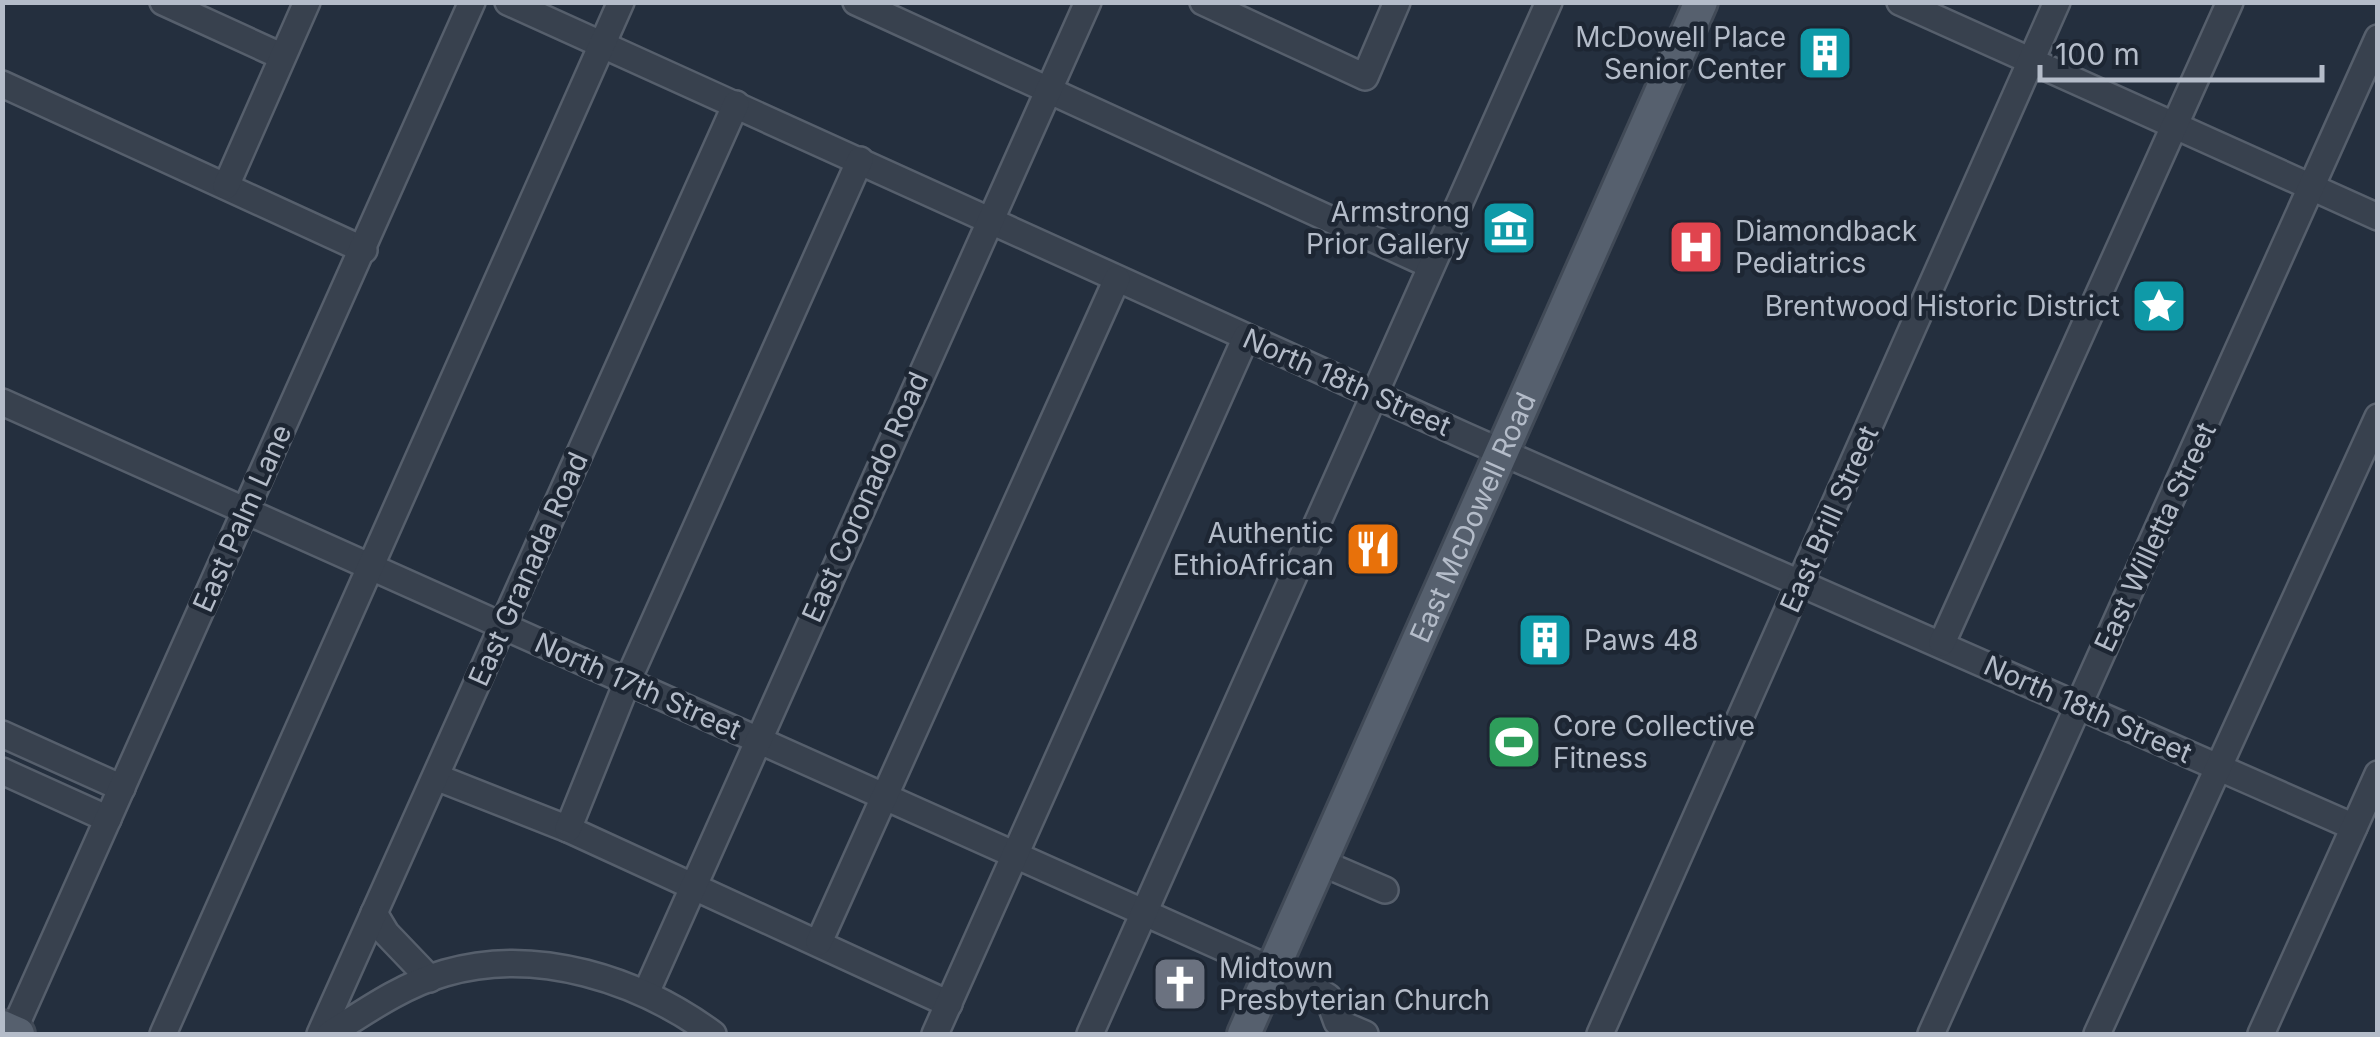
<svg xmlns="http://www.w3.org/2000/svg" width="2380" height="1037" font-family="Inter,sans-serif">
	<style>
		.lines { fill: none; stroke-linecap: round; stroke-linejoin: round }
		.minor-casing { stroke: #565f6c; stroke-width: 30 }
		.major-casing { stroke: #414a57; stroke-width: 38 }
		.minor { stroke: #38414e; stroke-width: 25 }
		.major { stroke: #56606e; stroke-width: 32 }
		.labels { text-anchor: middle; stroke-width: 9; stroke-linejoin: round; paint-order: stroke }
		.poi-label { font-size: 28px; fill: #b4bcc9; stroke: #1d2633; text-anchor: end }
		.street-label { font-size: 28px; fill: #b4bcc9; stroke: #1d2633 }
	</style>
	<rect width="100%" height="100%" fill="#242f3e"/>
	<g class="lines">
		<g class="minor-casing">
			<g id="minor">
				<polyline points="163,2 281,56"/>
				<polyline points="508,2 1465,436 2354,827"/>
				<polyline points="856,2 1430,265"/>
				<polyline points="1203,2 1365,77 1397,2"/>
				<polyline points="1900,2 2378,217"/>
				<polyline points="2,84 364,250"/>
				<polyline points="226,186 307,2"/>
				<polyline points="2,402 1315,989 1328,997 1337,1022 1365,1034"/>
				<polyline points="1942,643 2230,2"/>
				<polyline points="2,734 122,788"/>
				<polyline points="2,771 108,819"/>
				<polyline points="436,777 568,829 949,1004"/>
				<polyline points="568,829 628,680 860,160"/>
				<polyline points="1320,862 1385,890"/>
				<polyline points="374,913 386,933 430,979"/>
				<polyline points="819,942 1117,279"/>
				<polyline points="646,993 1088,2"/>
				<polyline points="12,1034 472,2"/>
				<polyline points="163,1034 621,2"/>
				<polyline points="320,1034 736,104"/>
				<path d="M330,1034C366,1011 403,985 445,973C537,946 639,980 713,1034"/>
				<polyline points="935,1034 1246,337"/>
				<polyline points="1090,1034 1549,2"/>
				<polyline points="1600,1034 2057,2"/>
				<polyline points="1931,1034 2378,38"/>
				<polyline points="2097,1034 2378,417"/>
				<polyline points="2261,1034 2378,774"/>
			</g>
		</g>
		<g class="major-casing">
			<g id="major">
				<polyline points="2,1027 18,1034"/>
				<path id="s1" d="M1244,1034L1701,2"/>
			</g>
		</g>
		<use href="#minor" class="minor"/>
		<use href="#major" class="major"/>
	</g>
	<defs>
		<g id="building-square" transform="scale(2.875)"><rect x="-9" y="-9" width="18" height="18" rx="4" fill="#0f9aa8" stroke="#1d2633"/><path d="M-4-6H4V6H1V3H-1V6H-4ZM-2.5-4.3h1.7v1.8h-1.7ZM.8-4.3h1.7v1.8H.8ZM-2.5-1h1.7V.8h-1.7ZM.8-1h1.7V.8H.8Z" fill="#fff"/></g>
		<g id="museum-square" transform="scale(2.875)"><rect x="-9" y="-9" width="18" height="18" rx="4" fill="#0f9aa8" stroke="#1d2633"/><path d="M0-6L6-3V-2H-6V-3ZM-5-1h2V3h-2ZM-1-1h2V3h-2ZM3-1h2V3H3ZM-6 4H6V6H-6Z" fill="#fff"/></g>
		<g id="hospital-square" transform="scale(2.875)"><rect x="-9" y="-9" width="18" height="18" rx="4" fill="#e0444e" stroke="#1d2633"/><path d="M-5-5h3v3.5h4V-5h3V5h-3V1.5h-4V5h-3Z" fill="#fff"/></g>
		<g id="sight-square" transform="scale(2.875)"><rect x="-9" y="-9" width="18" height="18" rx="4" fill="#0f9aa8" stroke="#1d2633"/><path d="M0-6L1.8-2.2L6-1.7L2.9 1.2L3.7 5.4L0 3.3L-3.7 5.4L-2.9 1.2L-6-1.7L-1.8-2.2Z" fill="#fff"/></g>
		<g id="restaurant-square" transform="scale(2.875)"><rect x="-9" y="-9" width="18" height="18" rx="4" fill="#e8710a" stroke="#1d2633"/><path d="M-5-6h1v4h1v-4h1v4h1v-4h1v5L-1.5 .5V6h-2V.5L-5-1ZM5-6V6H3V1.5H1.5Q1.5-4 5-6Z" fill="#fff"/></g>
		<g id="stadium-square" transform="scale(2.875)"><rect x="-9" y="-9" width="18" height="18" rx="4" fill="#2e9e5b" stroke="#1d2633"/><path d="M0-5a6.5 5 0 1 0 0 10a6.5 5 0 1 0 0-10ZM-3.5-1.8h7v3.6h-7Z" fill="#fff"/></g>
		<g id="church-square" transform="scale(2.875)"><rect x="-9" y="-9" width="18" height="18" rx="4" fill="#6b7280" stroke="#1d2633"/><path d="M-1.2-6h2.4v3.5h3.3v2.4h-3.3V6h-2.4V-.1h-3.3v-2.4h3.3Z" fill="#fff"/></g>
	</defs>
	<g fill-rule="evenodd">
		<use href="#building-square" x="1825" y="53"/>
		<use href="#museum-square" x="1509" y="228"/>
		<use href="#hospital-square" x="1696" y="247"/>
		<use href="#sight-square" x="2159" y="306"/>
		<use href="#restaurant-square" x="1373" y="549"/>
		<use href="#building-square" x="1545" y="640"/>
		<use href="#stadium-square" x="1514" y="742"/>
		<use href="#church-square" x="1180" y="984"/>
	</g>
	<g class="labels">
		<g class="poi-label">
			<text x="1786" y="47">McDowell Place<tspan x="1786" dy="32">Senior Center</tspan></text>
			<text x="1470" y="222">Armstrong<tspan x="1470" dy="32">Prior Gallery</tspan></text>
			<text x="1735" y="241" text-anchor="start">Diamondback<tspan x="1735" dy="32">Pediatrics</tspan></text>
			<text x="2120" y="316">Brentwood Historic District</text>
			<text x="1334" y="543">Authentic<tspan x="1334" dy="32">EthioAfrican</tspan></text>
			<text x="1584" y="650" text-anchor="start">Paws 48</text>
			<text x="1553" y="736" text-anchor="start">Core Collective<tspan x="1553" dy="32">Fitness</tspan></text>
			<text x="1219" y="978" text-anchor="start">Midtown<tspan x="1219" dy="32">Presbyterian Church</tspan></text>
		</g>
		<g class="street-label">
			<text transform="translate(1347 382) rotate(24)" y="10">North 18th Street</text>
			<text transform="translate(865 497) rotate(-66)" y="10">East Coronado Road</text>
			<text transform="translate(242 518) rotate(-66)" y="10">East Palm Lane</text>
			<text dy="10" stroke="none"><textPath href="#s1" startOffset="565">East McDowell Road</textPath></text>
			<text transform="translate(1829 519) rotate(-66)" y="10">East Brill Street</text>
			<text transform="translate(2155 537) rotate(-65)" y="10">East Willetta Street</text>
			<text transform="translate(528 569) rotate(-66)" y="10">East Granada Road</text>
			<text transform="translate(638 686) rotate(24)" y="10">North 17th Street</text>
			<text transform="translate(2088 709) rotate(24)" y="10">North 18th Street</text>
		</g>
	</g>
	<rect width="2380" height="1037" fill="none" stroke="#b4bcc9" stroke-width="10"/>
	<path d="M2040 65v15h282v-15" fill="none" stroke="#b4bcc9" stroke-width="5"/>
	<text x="2055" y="65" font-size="30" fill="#b4bcc9" stroke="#1d2633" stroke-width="8" paint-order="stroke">100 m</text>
</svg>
